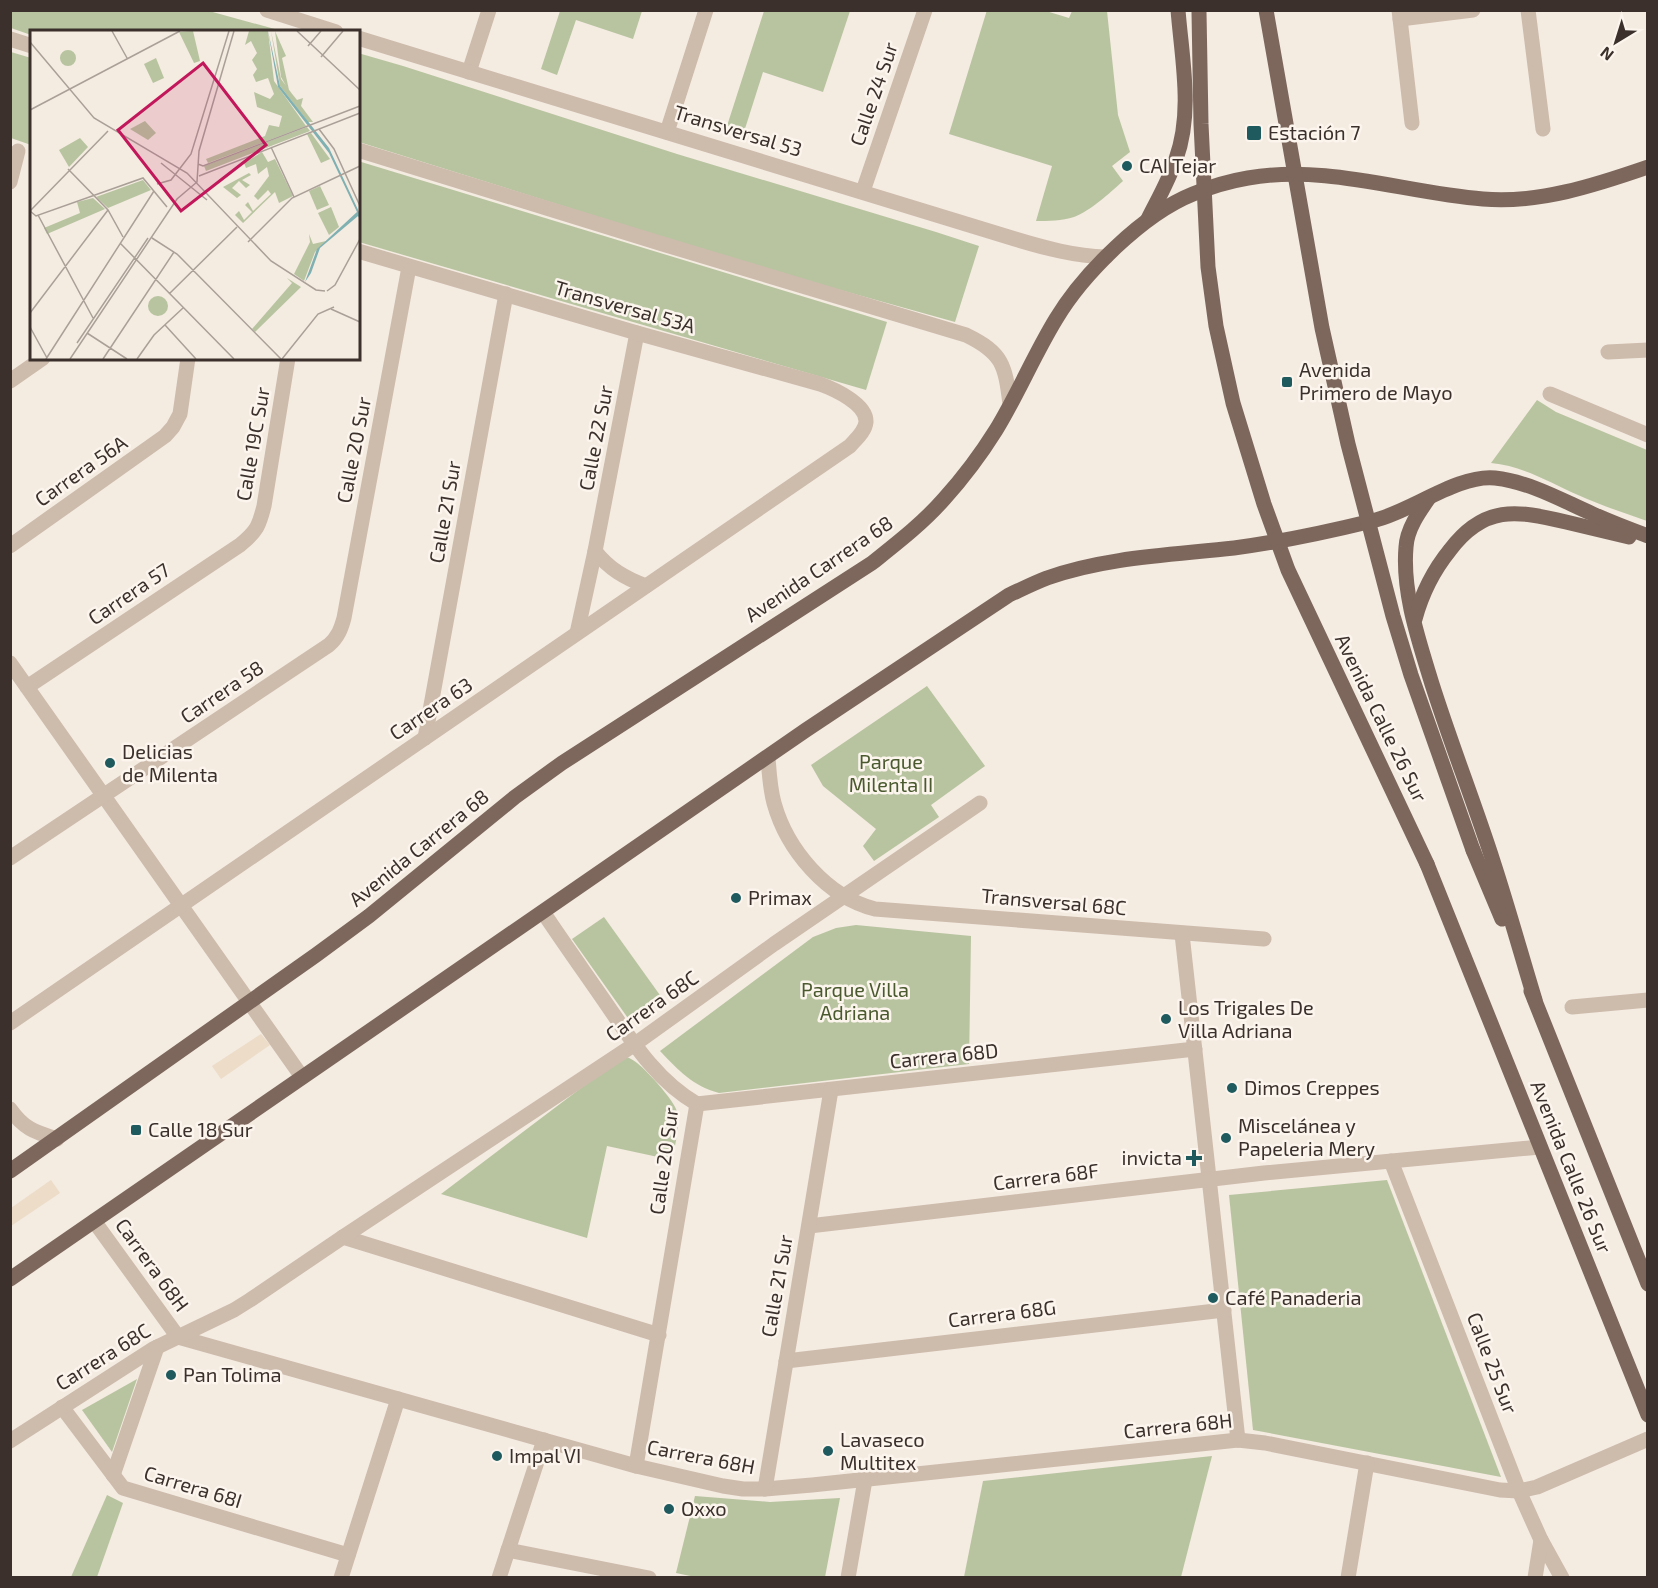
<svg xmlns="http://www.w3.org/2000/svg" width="1658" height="1588" font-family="'Exo 2',sans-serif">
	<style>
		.green { fill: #b8c4a0 }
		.plaza { fill: #ecdcc8 }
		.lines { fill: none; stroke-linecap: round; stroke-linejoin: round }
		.minor { stroke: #cdbbac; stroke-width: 15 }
		.tertiary { stroke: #cdbbac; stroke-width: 15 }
		.primary { stroke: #7d675c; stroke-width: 15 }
		.primary-bridge { stroke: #7d675c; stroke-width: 15 }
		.poi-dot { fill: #1f5a5e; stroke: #fbf5ee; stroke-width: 2 }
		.labels { text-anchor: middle; stroke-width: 5; stroke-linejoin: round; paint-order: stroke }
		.street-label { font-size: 20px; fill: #3b302b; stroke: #fbf5ee }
		.poi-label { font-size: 20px; fill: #3b302b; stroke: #fbf5ee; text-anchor: start }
		.park-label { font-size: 20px; fill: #4a5a2e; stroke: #fbf5ee }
		.inset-road { fill: none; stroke: #aaa098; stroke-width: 1.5 }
		.view { fill: #c2185b; fill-opacity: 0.15; stroke: #c2185b; stroke-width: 3 }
		.inset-edge { fill: none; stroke: #3b302b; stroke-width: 3 }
	</style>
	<rect width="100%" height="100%" fill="#f4ebe1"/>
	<g class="green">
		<path d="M987,10L1046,11L1069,18L1072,11H1107L1118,115L1130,152L1112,166L1123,181C1110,193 1090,211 1074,217C1062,221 1048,221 1036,221L1052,166L949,134Z"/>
		<polygon points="209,11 282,31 32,32 31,35 11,28 11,11"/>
		<polygon points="560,11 560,10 642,11 633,39 576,20 557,75 541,69"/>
		<polygon points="764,11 850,11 823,92 763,72 743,135 726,129"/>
		<polygon points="11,52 31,58 31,145 11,138"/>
		<polygon points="358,53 403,66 677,154 936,232 979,246 955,322 761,268 359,142"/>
		<polygon points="358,161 887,322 866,390 359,242"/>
		<path d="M1537,400L1556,412L1647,450V521C1624,513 1600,505 1578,495C1549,482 1523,466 1491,463Z"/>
		<polygon points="927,686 985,766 931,805 939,817 874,861 863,846 876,829 823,786 811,765"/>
		<polygon points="604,917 662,998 630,1021 572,939"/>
		<path d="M856,925L971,936L969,1064L719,1093C693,1086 678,1070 660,1051L813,937L836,928Z"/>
		<path d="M622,1057C626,1057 627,1057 631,1059C641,1063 676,1102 677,1112C680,1128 675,1145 672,1160L607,1146L587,1238L441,1194Z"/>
		<polygon points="1387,1180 1501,1477 1253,1430 1229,1195"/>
		<polygon points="137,1379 112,1452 82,1410"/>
		<polygon points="1212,1456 1181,1577 964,1577 983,1481"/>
		<polygon points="107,1495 123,1503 97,1577 71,1577"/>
		<polygon points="695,1496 770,1502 840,1498 825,1577 700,1578 676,1573"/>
	</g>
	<g class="plaza">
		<polygon points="261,1034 270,1045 221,1079 212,1066"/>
		<polygon points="51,1180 60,1193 11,1226 11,1208"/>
	</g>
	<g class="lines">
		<g class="minor">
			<polyline points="1399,10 1412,123"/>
			<polyline points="1528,10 1543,129"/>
			<polyline points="1400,19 1473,10"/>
			<polyline points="469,72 489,10"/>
			<polyline points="667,132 706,10"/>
			<polyline points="10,182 18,151"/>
			<polyline points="863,191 925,10"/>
			<polyline points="1608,352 1648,350"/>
			<polyline points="10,381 43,358"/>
			<polyline points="1550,394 1648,435"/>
			<polyline points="10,546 165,436 173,427 180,414 188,358"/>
			<path d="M595,551C609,569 625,578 646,586"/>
			<polyline points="577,633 595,551 637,333"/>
			<polyline points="10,663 302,1077"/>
			<path d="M27,687L240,545C257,531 259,526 264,506L288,358"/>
			<polyline points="425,738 506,294"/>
			<path d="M768,757C769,773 770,788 774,803C787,850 827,897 875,909L1264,939"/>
			<path d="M10,858L329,645C338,637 341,629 344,618L409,267"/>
			<path d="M543,912C563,942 583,970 603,999C630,1038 655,1080 697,1104"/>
			<polyline points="1182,934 1238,1440"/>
			<polyline points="1572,1007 1648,1000"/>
			<path d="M10,1023L850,446C855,440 865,432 866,422C867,404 834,389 820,384L637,333L358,251"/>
			<polyline points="697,1104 1195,1049"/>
			<path d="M10,1109C24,1129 35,1132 57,1139"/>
			<polyline points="1391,1161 1519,1491 1541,1540 1562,1578"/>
			<polyline points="94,1221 178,1337 636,1466 723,1486 743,1489 765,1489 812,1485 1238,1440 1265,1443 1500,1490 1519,1491 1537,1487 1648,1439"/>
			<polyline points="809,1226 1264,1173 1540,1147"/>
			<polyline points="343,1237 659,1335"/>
			<polyline points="786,1361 1224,1310"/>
			<polyline points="62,1407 123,1488 348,1555"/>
			<polyline points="10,1441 153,1349 234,1310 250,1300 343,1237 635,1044 774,944 980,803"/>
			<polyline points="636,1466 697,1104"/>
			<polyline points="113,1475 157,1347"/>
			<polyline points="765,1489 831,1090"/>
			<polyline points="508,1550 649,1578"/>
			<polyline points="341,1578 398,1399"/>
			<polyline points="499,1578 544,1440"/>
			<polyline points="848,1578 865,1480"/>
			<polyline points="1348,1578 1367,1463"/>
			<polyline points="1535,1578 1541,1540"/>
		</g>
		<g class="tertiary">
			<polyline points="267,10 336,32"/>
			<path d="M358,38L1015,239C1045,248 1074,256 1106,257"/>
			<polyline points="10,39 32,46"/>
			<path d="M358,150L666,245L966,335C1003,353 1005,365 1010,404"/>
		</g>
		<g class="primary">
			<path d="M1148,219C1158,199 1169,180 1176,159C1193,112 1182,60 1178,10"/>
			<path d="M1429,498C1419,512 1407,529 1406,547C1402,593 1419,641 1432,684C1451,744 1474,802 1493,861C1508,907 1521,954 1535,1000"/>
			<path d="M1415,619C1422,593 1433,571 1450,550C1484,505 1516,510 1566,522C1587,527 1608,532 1629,537"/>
			<polyline points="1473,850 1502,919"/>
			<polyline points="1427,864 1648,1415"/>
			<polyline points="1531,991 1648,1284"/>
			<path d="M10,1171L316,955L369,916L515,797L562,763L872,563C897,543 923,523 944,499C963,478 981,454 996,430C1018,394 1034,355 1056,319C1083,274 1143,214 1193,194C1210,187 1230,181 1248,178C1327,164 1405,193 1483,199C1538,204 1596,185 1648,167"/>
			<path d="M10,1279L806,730L1009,595C1022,589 1034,583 1047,578C1106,557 1172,555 1234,548C1280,542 1327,532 1372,521C1409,513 1458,474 1495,478C1530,482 1561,500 1593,514C1611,522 1629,529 1648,536"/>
		</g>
		<g class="primary-bridge">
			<polyline points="1266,10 1322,328 1348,444 1393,616 1411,675 1473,850"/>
			<polyline points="1199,12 1201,124 1208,267 1216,326 1233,403 1264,504 1288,570 1427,864"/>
		</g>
	</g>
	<g class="poi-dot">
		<rect x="1246" y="125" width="16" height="16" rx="3"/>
		<circle cx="1127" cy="166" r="6"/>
		<rect x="1281" y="376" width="12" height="12" rx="3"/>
		<circle cx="110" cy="763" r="6"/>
		<circle cx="736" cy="898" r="6"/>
		<circle cx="1166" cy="1019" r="6"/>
		<circle cx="1232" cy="1088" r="6"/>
		<rect x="130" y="1124" width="12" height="12" rx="3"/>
		<circle cx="1226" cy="1138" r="6"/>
		<path d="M1191 1149h6v6h6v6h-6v6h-6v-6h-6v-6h6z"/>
		<circle cx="1213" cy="1298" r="6"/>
		<circle cx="171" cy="1375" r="6"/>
		<circle cx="828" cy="1451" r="6"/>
		<circle cx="497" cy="1456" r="6"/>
		<circle cx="669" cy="1509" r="6"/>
	</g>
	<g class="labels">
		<g class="street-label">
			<text transform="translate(874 94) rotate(-71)" y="7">Calle 24 Sur</text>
			<text transform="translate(738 131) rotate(17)" y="7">Transversal 53</text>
			<text transform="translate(625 307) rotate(16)" y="7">Transversal 53A</text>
			<text transform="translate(596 438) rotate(-79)" y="7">Calle 22 Sur</text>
			<text transform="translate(253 444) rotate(-80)" y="7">Calle 19C Sur</text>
			<text transform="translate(354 450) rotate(-79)" y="7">Calle 20 Sur</text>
			<text transform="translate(81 471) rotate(-35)" y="7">Carrera 56A</text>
			<text transform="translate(445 512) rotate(-80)" y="7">Calle 21 Sur</text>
			<text transform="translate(819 569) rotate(-34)" y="7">Avenida Carrera 68</text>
			<text transform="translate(129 594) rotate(-34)" y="7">Carrera 57</text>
			<text transform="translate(222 692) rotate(-34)" y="7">Carrera 58</text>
			<text transform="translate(431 709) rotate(-34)" y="7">Carrera 63</text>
			<text transform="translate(1381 718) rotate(64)" y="7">Avenida Calle 26 Sur</text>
			<text transform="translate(419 848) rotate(-39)" y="7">Avenida Carrera 68</text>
			<text transform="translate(1054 902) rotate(5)" y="7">Transversal 68C</text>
			<text transform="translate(652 1006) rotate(-35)" y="7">Carrera 68C</text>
			<text transform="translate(944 1056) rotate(-6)" y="7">Carrera 68D</text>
			<text transform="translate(664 1161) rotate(-82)" y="7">Calle 20 Sur</text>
			<text transform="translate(1571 1167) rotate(68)" y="7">Avenida Calle 26 Sur</text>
			<text transform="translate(1046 1177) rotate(-7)" y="7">Carrera 68F</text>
			<text transform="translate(152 1265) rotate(54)" y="7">Carrera 68H</text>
			<text transform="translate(777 1286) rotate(-80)" y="7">Calle 21 Sur</text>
			<text transform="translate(1002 1314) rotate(-7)" y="7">Carrera 68G</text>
			<text transform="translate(103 1357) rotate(-32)" y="7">Carrera 68C</text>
			<text transform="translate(1492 1363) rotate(69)" y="7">Calle 25 Sur</text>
			<text transform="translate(1178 1426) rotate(-6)" y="7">Carrera 68H</text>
			<text transform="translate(701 1457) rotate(11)" y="7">Carrera 68H</text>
			<text transform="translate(193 1487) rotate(17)" y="7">Carrera 68I</text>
		</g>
		<g class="poi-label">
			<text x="1268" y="140">Estación 7</text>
			<text x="1139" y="173">CAI Tejar</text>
			<text x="1299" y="377">Avenida<tspan x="1299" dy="23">Primero de Mayo</tspan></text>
			<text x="122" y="759">Delicias<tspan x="122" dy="23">de Milenta</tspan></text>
			<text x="748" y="905">Primax</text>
			<text x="1178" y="1015">Los Trigales De<tspan x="1178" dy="23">Villa Adriana</tspan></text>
			<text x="1244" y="1095">Dimos Creppes</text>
			<text x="1238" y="1133">Miscelánea y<tspan x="1238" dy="23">Papeleria Mery</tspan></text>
			<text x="148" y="1137">Calle 18 Sur</text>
			<text x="1182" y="1165" text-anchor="end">invicta</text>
			<text x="1225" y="1305">Café Panaderia</text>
			<text x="183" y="1382">Pan Tolima</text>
			<text x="840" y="1447">Lavaseco<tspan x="840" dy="23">Multitex</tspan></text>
			<text x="509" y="1463">Impal VI</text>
			<text x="681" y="1516">Oxxo</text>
		</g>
		<g class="park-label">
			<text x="891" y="769">Parque<tspan x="891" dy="23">Milenta II</tspan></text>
			<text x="855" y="997">Parque Villa<tspan x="855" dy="23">Adriana</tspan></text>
		</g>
	</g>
	<g transform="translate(30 30)">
		<rect width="330" height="330" fill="#f4ebe1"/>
		<path d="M163,1L170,31L164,33L149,2ZM219,1H238L244,51L276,96L178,133L176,129L235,106L239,95L249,97L252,86L227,77L224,62L240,69L244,64L238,48L226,52L223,45L227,39L222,30L227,23L221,11L215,15ZM241,1L251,49L283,92H278L250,56ZM245,1L256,26L252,28L259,60L267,70L273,68L271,76L259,61L251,47ZM30 28a8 8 0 1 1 16 0a8 8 0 1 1-16 0ZM126,28L134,48L123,53L114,34ZM115,91L126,103L118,110L100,99ZM277,97L280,101L176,141L174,136ZM281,103L300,129L291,133L277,104ZM50,108L58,117L39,137L29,120ZM232,122L238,132L245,129L263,166L249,173L245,162L213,193L205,185L209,181L214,190L222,182L215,175L218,172L223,181L241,164L238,160L228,170L224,166L239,146L237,137L228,144L226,134L216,138L214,133ZM219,143L221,145L212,150L220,155L216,158L209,151L202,158L211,165L207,168L193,157ZM113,150L121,160L78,178L66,167ZM290,156L299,175L287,180L279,161ZM63,168L75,179L17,204L14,198L50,183L47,172ZM301,177L309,197L299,205L288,183ZM279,204L283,214L296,211L285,222L274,251L264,244L280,212ZM257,248L271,257L225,302L222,299L262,253ZM118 276a10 10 0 1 1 20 0a10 10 0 1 1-20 0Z" fill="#b8c4a0"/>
		<path d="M238,1L250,56L299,118L330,184V189L328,186L290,218L281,243L275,252L287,219L327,182L299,123L248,57Z" fill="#7fb0b2"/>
		<path class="inset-road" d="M82,1L97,28M267,1L330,60M0,12L64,88L157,143L241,231L286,260L295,261M278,16L291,1M291,27L313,1M0,80L150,1M289,99L304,119L330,176M241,117L264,167M131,133L177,170M168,134L173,136L330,76M38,139L78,180L93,207M169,146L330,83M127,154L141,150L161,124L199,1M0,181L6,186L113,148L137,177M0,181L78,101M8,185L63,288M122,208L147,224L251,329M218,212L262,168L330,136M90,213L204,329M297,261L305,255L330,209M139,264L207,197M301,279L330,292M0,283L78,180M135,295L166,329M0,297L17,328M57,303L97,329M47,313L118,208M16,329L124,161M40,329L147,169L167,152L169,121L204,1M73,329L144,222M107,329L124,305L153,278M252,329L288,284L304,277"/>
		<path class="view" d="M173,33L236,115L151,181L88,100Z"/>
		<rect width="330" height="330" class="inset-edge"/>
	</g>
	<rect width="1658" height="1588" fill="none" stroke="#3b302b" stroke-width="24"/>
	<g transform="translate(1616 42) rotate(218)" stroke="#fbf5ee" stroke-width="4.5" paint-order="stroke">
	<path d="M0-4.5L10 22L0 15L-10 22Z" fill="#3b302b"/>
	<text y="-9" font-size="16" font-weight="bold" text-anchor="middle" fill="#3b302b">N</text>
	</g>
</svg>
